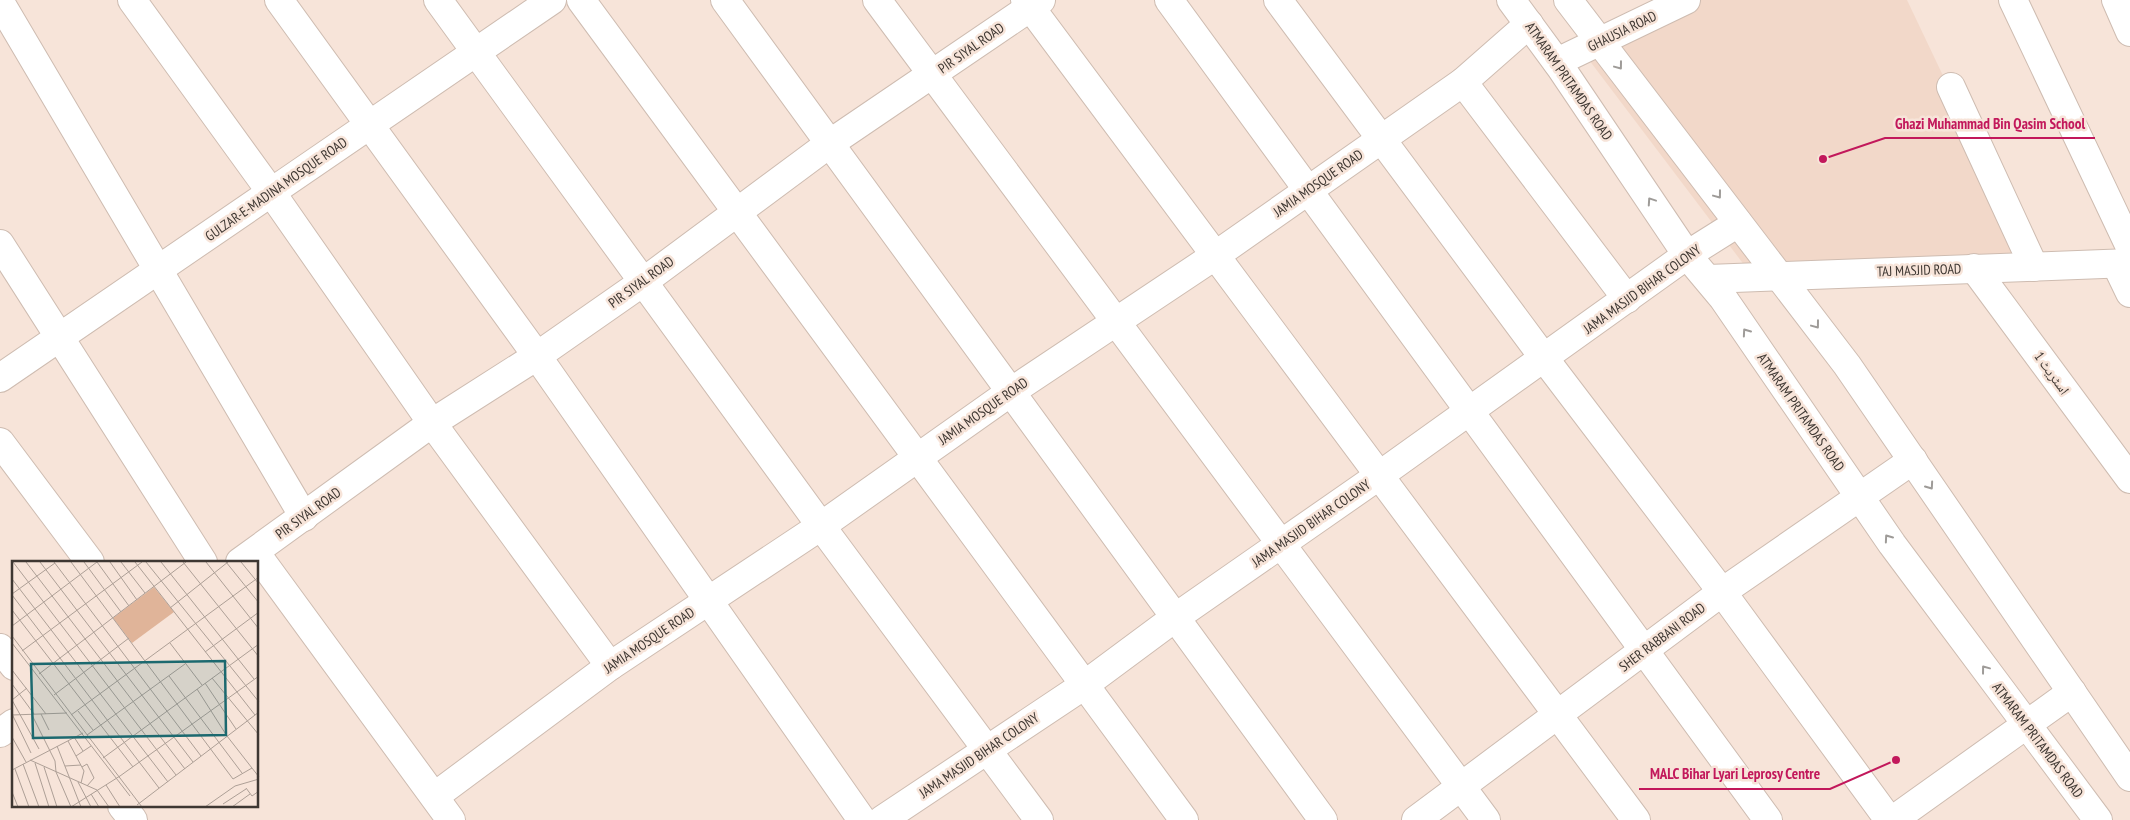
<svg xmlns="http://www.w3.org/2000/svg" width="2130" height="820" font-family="'PT Sans Narrow','Noto Naskh Arabic',sans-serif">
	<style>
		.built { fill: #f2d8c9 }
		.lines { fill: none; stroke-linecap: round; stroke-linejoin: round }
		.minor-casing { stroke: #cebcb1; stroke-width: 30 }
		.major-casing { stroke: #cebcb1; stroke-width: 30 }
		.minor { stroke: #fff; stroke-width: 28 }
		.major { stroke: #fff; stroke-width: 28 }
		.oneway { stroke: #9e9b98 }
		.labels { text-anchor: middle; stroke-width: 5; stroke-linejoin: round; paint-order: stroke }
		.street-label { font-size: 14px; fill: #3e3732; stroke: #f7e4d9 }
		.inset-road { fill: none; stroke: #ad9f96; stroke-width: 1 }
		.view { fill: #1c696f; fill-opacity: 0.15; stroke: #1c696f; stroke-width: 2.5 }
		.inset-edge { fill: none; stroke: #3e3732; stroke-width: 2.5 }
		.leader { fill: none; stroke: #c2185b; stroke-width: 2 }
		.callout-dot { fill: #c2185b; stroke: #f7e4d9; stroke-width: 2 }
		.callout-label { font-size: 15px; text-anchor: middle; font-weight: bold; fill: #c2185b; stroke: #f7e4d9; stroke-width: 5; stroke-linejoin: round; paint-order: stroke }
	</style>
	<rect width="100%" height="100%" fill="#f7e4d9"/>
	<polygon class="built" points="1687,0 1907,0 2034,267 1751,274 1583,52"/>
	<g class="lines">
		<g class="minor-casing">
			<g id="minor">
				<polyline points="132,0 271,192 432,423 610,666"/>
				<polyline points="279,0 537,356 862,820"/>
				<polyline points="438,0 821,526 1039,820"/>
				<polyline points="581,0 1184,820"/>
				<polyline points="725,0 1323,820"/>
				<polyline points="877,0 1486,820"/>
				<polyline points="1025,0 1636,820"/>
				<polyline points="1169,0 1768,820"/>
				<polyline points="1278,0 1544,358 1722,592 1889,820"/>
				<polyline points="2013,0 2130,247"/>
				<polyline points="2116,0 2130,32"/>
				<polyline points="0,2 304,517"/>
				<polyline points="1557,62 1686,0"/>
				<polyline points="1463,82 1627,299"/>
				<polyline points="1951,87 2034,267"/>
				<polyline points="0,244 203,562"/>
				<polyline points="2116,264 2130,293"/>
				<polyline points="1974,268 2130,479"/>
				<polyline points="1708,279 2130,263"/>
				<polyline points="0,378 552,0"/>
				<polyline points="0,442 90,562"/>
				<polyline points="255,552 451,820"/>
				<polyline points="240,562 432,423 537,356 643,282 829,144 1041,0"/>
				<polyline points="0,648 14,666"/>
				<polyline points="0,733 14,723"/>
				<polyline points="435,796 610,666 821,526 1012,391 1216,255 1463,82 1529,24"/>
				<polyline points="122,806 133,820"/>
				<polyline points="882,820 1083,686 1176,617 1380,475 1687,255 1738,223"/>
				<polyline points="1416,820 1722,592 1913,460"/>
				<polyline points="1893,820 2072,692"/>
			</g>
		</g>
		<g class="major-casing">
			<g id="major">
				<polyline points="1511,0 1561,68 1687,255 1723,298 1892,544 2098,820"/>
				<polyline points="1568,0 1847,365 2130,777"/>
			</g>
		</g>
		<use href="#minor" class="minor"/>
		<use href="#major" class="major"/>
	</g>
	<defs><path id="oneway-chevron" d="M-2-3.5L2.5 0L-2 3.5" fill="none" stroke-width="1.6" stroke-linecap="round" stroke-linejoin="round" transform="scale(1.25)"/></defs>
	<g class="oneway">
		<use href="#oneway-chevron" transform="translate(1619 66) rotate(53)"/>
		<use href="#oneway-chevron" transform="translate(1718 195) rotate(53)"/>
		<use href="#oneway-chevron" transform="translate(1651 201) rotate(-124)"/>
		<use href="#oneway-chevron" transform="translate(1816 325) rotate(53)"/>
		<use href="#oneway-chevron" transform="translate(1746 332) rotate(-125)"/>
		<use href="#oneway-chevron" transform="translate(1930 486) rotate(55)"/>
		<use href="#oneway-chevron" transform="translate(1888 538) rotate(-125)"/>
		<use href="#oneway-chevron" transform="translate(1985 669) rotate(-127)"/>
	</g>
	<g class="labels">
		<g class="street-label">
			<text transform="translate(1622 31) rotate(-26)" y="5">GHAUSIA ROAD</text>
			<text transform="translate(971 48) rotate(-35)" y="5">PIR SIYAL ROAD</text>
			<text transform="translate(1569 81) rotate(55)" y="5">ATMARAM PRITAMDAS ROAD</text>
			<text transform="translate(1318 183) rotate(-35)" y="5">JAMIA MOSQUE ROAD</text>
			<text transform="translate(276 189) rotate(-35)" y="5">GULZAR-E-MADINA MOSQUE ROAD</text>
			<text transform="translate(1919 270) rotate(-2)" y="5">TAJ MASJID ROAD</text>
			<text transform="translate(641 282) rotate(-36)" y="5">PIR SIYAL ROAD</text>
			<text transform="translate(1642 289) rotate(-36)" y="5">JAMA MASJID BIHAR COLONY</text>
			<text transform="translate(2052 373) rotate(54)" y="5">اسٹریٹ 1</text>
			<text transform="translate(983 411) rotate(-35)" y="5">JAMIA MOSQUE ROAD</text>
			<text transform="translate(1801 412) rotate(55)" y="5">ATMARAM PRITAMDAS ROAD</text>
			<text transform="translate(308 513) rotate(-36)" y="5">PIR SIYAL ROAD</text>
			<text transform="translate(1311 523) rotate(-35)" y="5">JAMA MASJID BIHAR COLONY</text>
			<text transform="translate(1662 637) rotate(-37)" y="5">SHER RABBANI ROAD</text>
			<text transform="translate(649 640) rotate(-34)" y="5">JAMIA MOSQUE ROAD</text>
			<text transform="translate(2038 740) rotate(53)" y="5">ATMARAM PRITAMDAS ROAD</text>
			<text transform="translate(979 755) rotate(-34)" y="5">JAMA MASJID BIHAR COLONY</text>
		</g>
	</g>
	<g transform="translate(12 561)">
		<rect width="246" height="246" fill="#f7e4d9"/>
		<path d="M142,26L162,51L120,82L101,57Z" fill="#e0b499"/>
		<path class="inset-road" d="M1,1L164,214M14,1L173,208M28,1L181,201M42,1L189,195M59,1L221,218L240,207M72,1L109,51M85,1L117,45M98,1L125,39M109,1L133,32M123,1L243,154M134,1L247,141M149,1L242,118M171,1L247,96M194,1L247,68M214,1L247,42M229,1L247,23M0,18L156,221M0,33L43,2M0,34L147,227M158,47L216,1M0,49L121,206M0,65L85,1M0,75L130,246M0,82L118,235M158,82L190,124M10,90L130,1M193,91L247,51M0,109L34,153M27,113L174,1M157,115L230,212M200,117L247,174M193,122L224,168M0,123L22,153M185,128L215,175L247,216M42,134L117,77M0,139L27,188M0,139L15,127M66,150L81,169M0,153L19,192M29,153L37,169M0,154L55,152M20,154L43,200L44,211L59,246M59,154L247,16M75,174L173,103M0,176L14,201M62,176L71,190M56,180L72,210L69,222M45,185L69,246M64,195L79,185M91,197L247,83M18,199L85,229L97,246M23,202L37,246M11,203L27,246M53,205L69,204M32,206L45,246M70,206L75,203L82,217L75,225M3,208L17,246M0,209L71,172M66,221L79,246M94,224L108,246M234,227L240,235L247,230M0,231L6,246M79,233L87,246M211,243L234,228M125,244L247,151M59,246L108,215L247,115M193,246L223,225L247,218M220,246L238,233"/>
		<path class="view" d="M213,100L214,174L21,177L19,103Z"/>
		<rect width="246" height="246" class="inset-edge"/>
	</g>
	<path class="leader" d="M1823 159L1885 138H2095M1896 760L1830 789H1639"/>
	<g class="callout-dot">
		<circle cx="1823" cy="159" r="5"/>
		<circle cx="1896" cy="760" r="5"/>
	</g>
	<g class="callout-label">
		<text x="1990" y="129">Ghazi Muhammad Bin Qasim School</text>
		<text x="1735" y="779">MALC Bihar Lyari Leprosy Centre</text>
	</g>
</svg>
